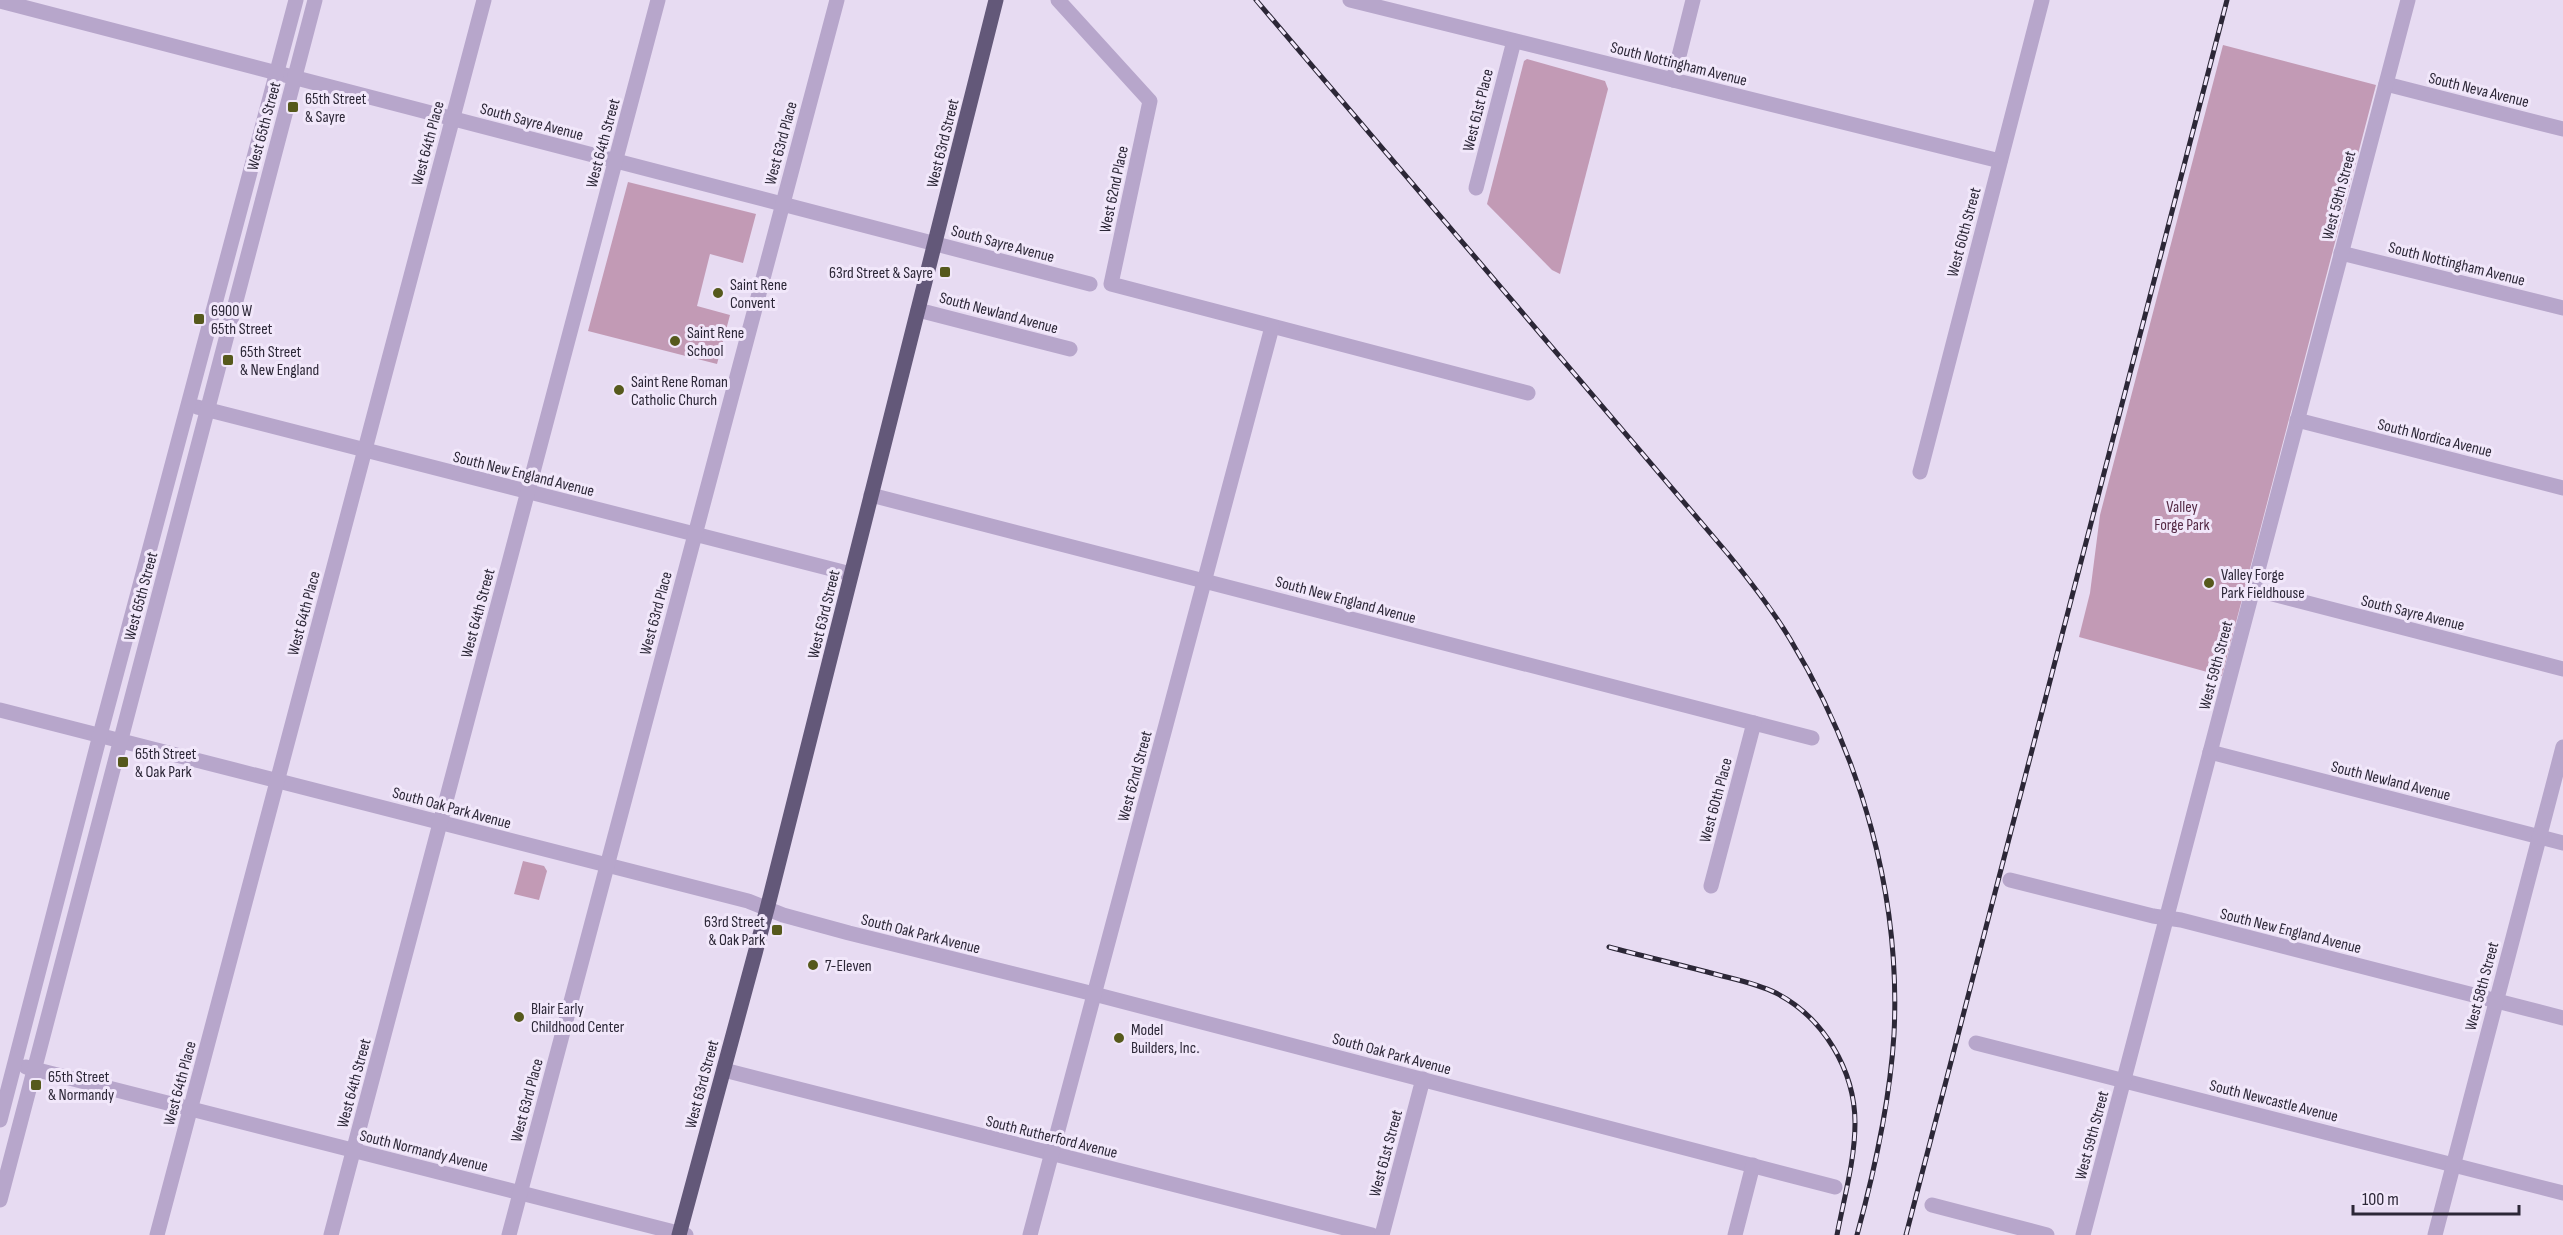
<svg xmlns="http://www.w3.org/2000/svg" width="2563" height="1235" font-family="'Sofia Sans Condensed',sans-serif">
	<style>
		.green { fill: #c29ab5 }
		.lines { fill: none; stroke-linecap: round; stroke-linejoin: round }
		.minor { stroke: #b7a6cb; stroke-width: 15 }
		.major { stroke: #635879; stroke-width: 15 }
		.rail-casing { stroke: #2c2737; stroke-width: 5 }
		.rail { stroke: #f1e7fa; stroke-width: 3; stroke-dasharray: 9; stroke-linecap: butt }
		.poi-dot { fill: #56591c; stroke: #f1e7fa; stroke-width: 2 }
		.labels { text-anchor: middle; stroke-width: 6; stroke-linejoin: round; paint-order: stroke }
		.street-label { font-size: 16px; fill: #2c2737; stroke: #f1e7fa }
		.poi-label { font-size: 16px; fill: #2c2737; stroke: #f1e7fa; text-anchor: start }
		.park-label { font-size: 16px; fill: #562b46; stroke: #f1e7fa }
	</style>
	<rect width="100%" height="100%" fill="#e7dbf2"/>
	<g class="green">
		<polygon points="2223,45 2376,85 2222,676 2079,637 2090,593 2100,515"/>
		<polygon points="1527,59 1605,81 1608,89 1560,274 1552,270 1487,204 1524,61"/>
		<polygon points="628,182 756,214 743,263 710,254 697,306 730,315 717,364 588,331"/>
		<polygon points="523,861 544,866 547,871 539,900 514,894"/>
	</g>
	<g class="lines">
		<g class="minor">
			<polyline points="1058,0 1150,101 1111,284 1528,393"/>
			<polyline points="1350,0 2000,161"/>
			<polyline points="0,1 1090,284"/>
			<polyline points="1673,80 1693,0"/>
			<polyline points="2386,84 2563,129"/>
			<polyline points="1476,188 1514,41"/>
			<polyline points="2341,253 2563,308"/>
			<polyline points="918,310 1070,349"/>
			<polyline points="197,407 851,574"/>
			<polyline points="2297,420 2563,488"/>
			<polyline points="1920,472 2042,0"/>
			<polyline points="871,495 1812,738"/>
			<polyline points="2253,589 2563,669"/>
			<polyline points="0,710 748,901 783,915 849,933 1094,994 1835,1187"/>
			<polyline points="2210,752 2563,843"/>
			<polyline points="2010,880 2153,916 2181,920 2563,1018"/>
			<polyline points="1711,886 1754,723"/>
			<polyline points="1976,1043 2563,1193"/>
			<polyline points="26,1067 686,1235"/>
			<polyline points="724,1070 1372,1235"/>
			<polyline points="0,1120 100,735 296,0"/>
			<polyline points="0,1200 315,0"/>
			<polyline points="1932,1205 2047,1235"/>
			<polyline points="157,1235 484,0"/>
			<polyline points="331,1235 658,0"/>
			<polyline points="509,1235 837,0"/>
			<polyline points="1030,1235 1272,327"/>
			<polyline points="1382,1235 1423,1079"/>
			<polyline points="1735,1235 1753,1165"/>
			<polyline points="2083,1235 2408,0"/>
			<polyline points="2435,1235 2563,747"/>
		</g>
		<polyline class="major" points="679,1235 767,909 996,0"/>
		<g class="rail-casing">
			<g id="rail">
				<path d="M1256,0L1728,554C1750,581 1772,609 1790,639C1861,756 1901,895 1894,1034C1890,1102 1875,1169 1857,1235"/>
				<path d="M1609,947C1643,956 1677,964 1711,973C1733,979 1756,983 1776,993C1823,1017 1855,1070 1855,1123C1855,1160 1844,1198 1837,1235"/>
				<polyline points="1906,1235 2227,0"/>
			</g>
		</g>
		<use href="#rail" class="rail"/>
	</g>
	<g class="poi-dot">
		<rect x="287" y="101" width="12" height="12" rx="3"/>
		<rect x="939" y="266" width="12" height="12" rx="3"/>
		<circle cx="718" cy="293" r="6"/>
		<rect x="193" y="313" width="12" height="12" rx="3"/>
		<circle cx="675" cy="341" r="6"/>
		<rect x="222" y="354" width="12" height="12" rx="3"/>
		<circle cx="619" cy="390" r="6"/>
		<circle cx="2209" cy="583" r="6"/>
		<rect x="117" y="756" width="12" height="12" rx="3"/>
		<rect x="771" y="924" width="12" height="12" rx="3"/>
		<circle cx="813" cy="965" r="6"/>
		<circle cx="519" cy="1017" r="6"/>
		<circle cx="1119" cy="1038" r="6"/>
		<rect x="30" y="1079" width="12" height="12" rx="3"/>
	</g>
	<g class="labels">
		<g class="street-label">
			<text transform="translate(1679 63) rotate(14)" y="6">South Nottingham Avenue</text>
			<text transform="translate(2479 89) rotate(14)" y="6">South Neva Avenue</text>
			<text transform="translate(1477 110) rotate(-76)" y="6">West 61st Place</text>
			<text transform="translate(532 121) rotate(15)" y="6">South Sayre Avenue</text>
			<text transform="translate(263 126) rotate(-75)" y="6">West 65th Street</text>
			<text transform="translate(427 143) rotate(-75)" y="6">West 64th Place</text>
			<text transform="translate(602 143) rotate(-75)" y="6">West 64th Street</text>
			<text transform="translate(780 143) rotate(-75)" y="6">West 63rd Place</text>
			<text transform="translate(942 143) rotate(-76)" y="6">West 63rd Street</text>
			<text transform="translate(1113 189) rotate(-78)" y="6">West 62nd Place</text>
			<text transform="translate(2338 195) rotate(-75)" y="6">West 59th Street</text>
			<text transform="translate(1963 232) rotate(-75)" y="6">West 60th Street</text>
			<text transform="translate(1003 243) rotate(15)" y="6">South Sayre Avenue</text>
			<text transform="translate(2457 263) rotate(14)" y="6">South Nottingham Avenue</text>
			<text transform="translate(999 312) rotate(15)" y="6">South Newland Avenue</text>
			<text transform="translate(2435 437) rotate(14)" y="6">South Nordica Avenue</text>
			<text transform="translate(524 473) rotate(14)" y="6">South New England Avenue</text>
			<text transform="translate(140 596) rotate(-75)" y="6">West 65th Street</text>
			<text transform="translate(1346 599) rotate(15)" y="6">South New England Avenue</text>
			<text transform="translate(2413 612) rotate(14)" y="6">South Sayre Avenue</text>
			<text transform="translate(303 613) rotate(-75)" y="6">West 64th Place</text>
			<text transform="translate(477 613) rotate(-75)" y="6">West 64th Street</text>
			<text transform="translate(655 613) rotate(-75)" y="6">West 63rd Place</text>
			<text transform="translate(823 614) rotate(-76)" y="6">West 63rd Street</text>
			<text transform="translate(2215 665) rotate(-75)" y="6">West 59th Street</text>
			<text transform="translate(1134 776) rotate(-75)" y="6">West 62nd Street</text>
			<text transform="translate(2391 780) rotate(14)" y="6">South Newland Avenue</text>
			<text transform="translate(1715 800) rotate(-75)" y="6">West 60th Place</text>
			<text transform="translate(452 807) rotate(15)" y="6">South Oak Park Avenue</text>
			<text transform="translate(2291 930) rotate(14)" y="6">South New England Avenue</text>
			<text transform="translate(921 933) rotate(14)" y="6">South Oak Park Avenue</text>
			<text transform="translate(2481 986) rotate(-75)" y="6">West 58th Street</text>
			<text transform="translate(1392 1053) rotate(15)" y="6">South Oak Park Avenue</text>
			<text transform="translate(179 1083) rotate(-75)" y="6">West 64th Place</text>
			<text transform="translate(353 1083) rotate(-75)" y="6">West 64th Street</text>
			<text transform="translate(701 1084) rotate(-75)" y="6">West 63rd Street</text>
			<text transform="translate(526 1100) rotate(-75)" y="6">West 63rd Place</text>
			<text transform="translate(2274 1100) rotate(14)" y="6">South Newcastle Avenue</text>
			<text transform="translate(2091 1135) rotate(-75)" y="6">West 59th Street</text>
			<text transform="translate(1052 1136) rotate(14)" y="6">South Rutherford Avenue</text>
			<text transform="translate(424 1150) rotate(14)" y="6">South Normandy Avenue</text>
			<text transform="translate(1385 1153) rotate(-75)" y="6">West 61st Street</text>
		</g>
		<g class="poi-label">
			<text x="305" y="104">65th Street<tspan x="305" dy="18">&amp; Sayre</tspan></text>
			<text x="933" y="278" text-anchor="end">63rd Street &amp; Sayre</text>
			<text x="730" y="290">Saint Rene<tspan x="730" dy="18">Convent</tspan></text>
			<text x="211" y="316">6900 W<tspan x="211" dy="18">65th Street</tspan></text>
			<text x="687" y="338">Saint Rene<tspan x="687" dy="18">School</tspan></text>
			<text x="240" y="357">65th Street<tspan x="240" dy="18">&amp; New England</tspan></text>
			<text x="631" y="387">Saint Rene Roman<tspan x="631" dy="18">Catholic Church</tspan></text>
			<text x="2221" y="580">Valley Forge<tspan x="2221" dy="18">Park Fieldhouse</tspan></text>
			<text x="135" y="759">65th Street<tspan x="135" dy="18">&amp; Oak Park</tspan></text>
			<text x="765" y="927" text-anchor="end">63rd Street<tspan x="765" dy="18">&amp; Oak Park</tspan></text>
			<text x="825" y="971">7-Eleven</text>
			<text x="531" y="1014">Blair Early<tspan x="531" dy="18">Childhood Center</tspan></text>
			<text x="1131" y="1035">Model<tspan x="1131" dy="18">Builders, Inc.</tspan></text>
			<text x="48" y="1082">65th Street<tspan x="48" dy="18">&amp; Normandy</tspan></text>
		</g>
		<g class="park-label">
			<text x="2182" y="512">Valley<tspan x="2182" dy="18">Forge Park</tspan></text>
		</g>
	</g>
	<path d="M2353 1205v9h166v-9" fill="none" stroke="#2c2737" stroke-width="3"/>
	<text x="2362" y="1205" font-size="18" fill="#2c2737" stroke="#f1e7fa" stroke-width="4.5" paint-order="stroke">100 m</text>
</svg>
